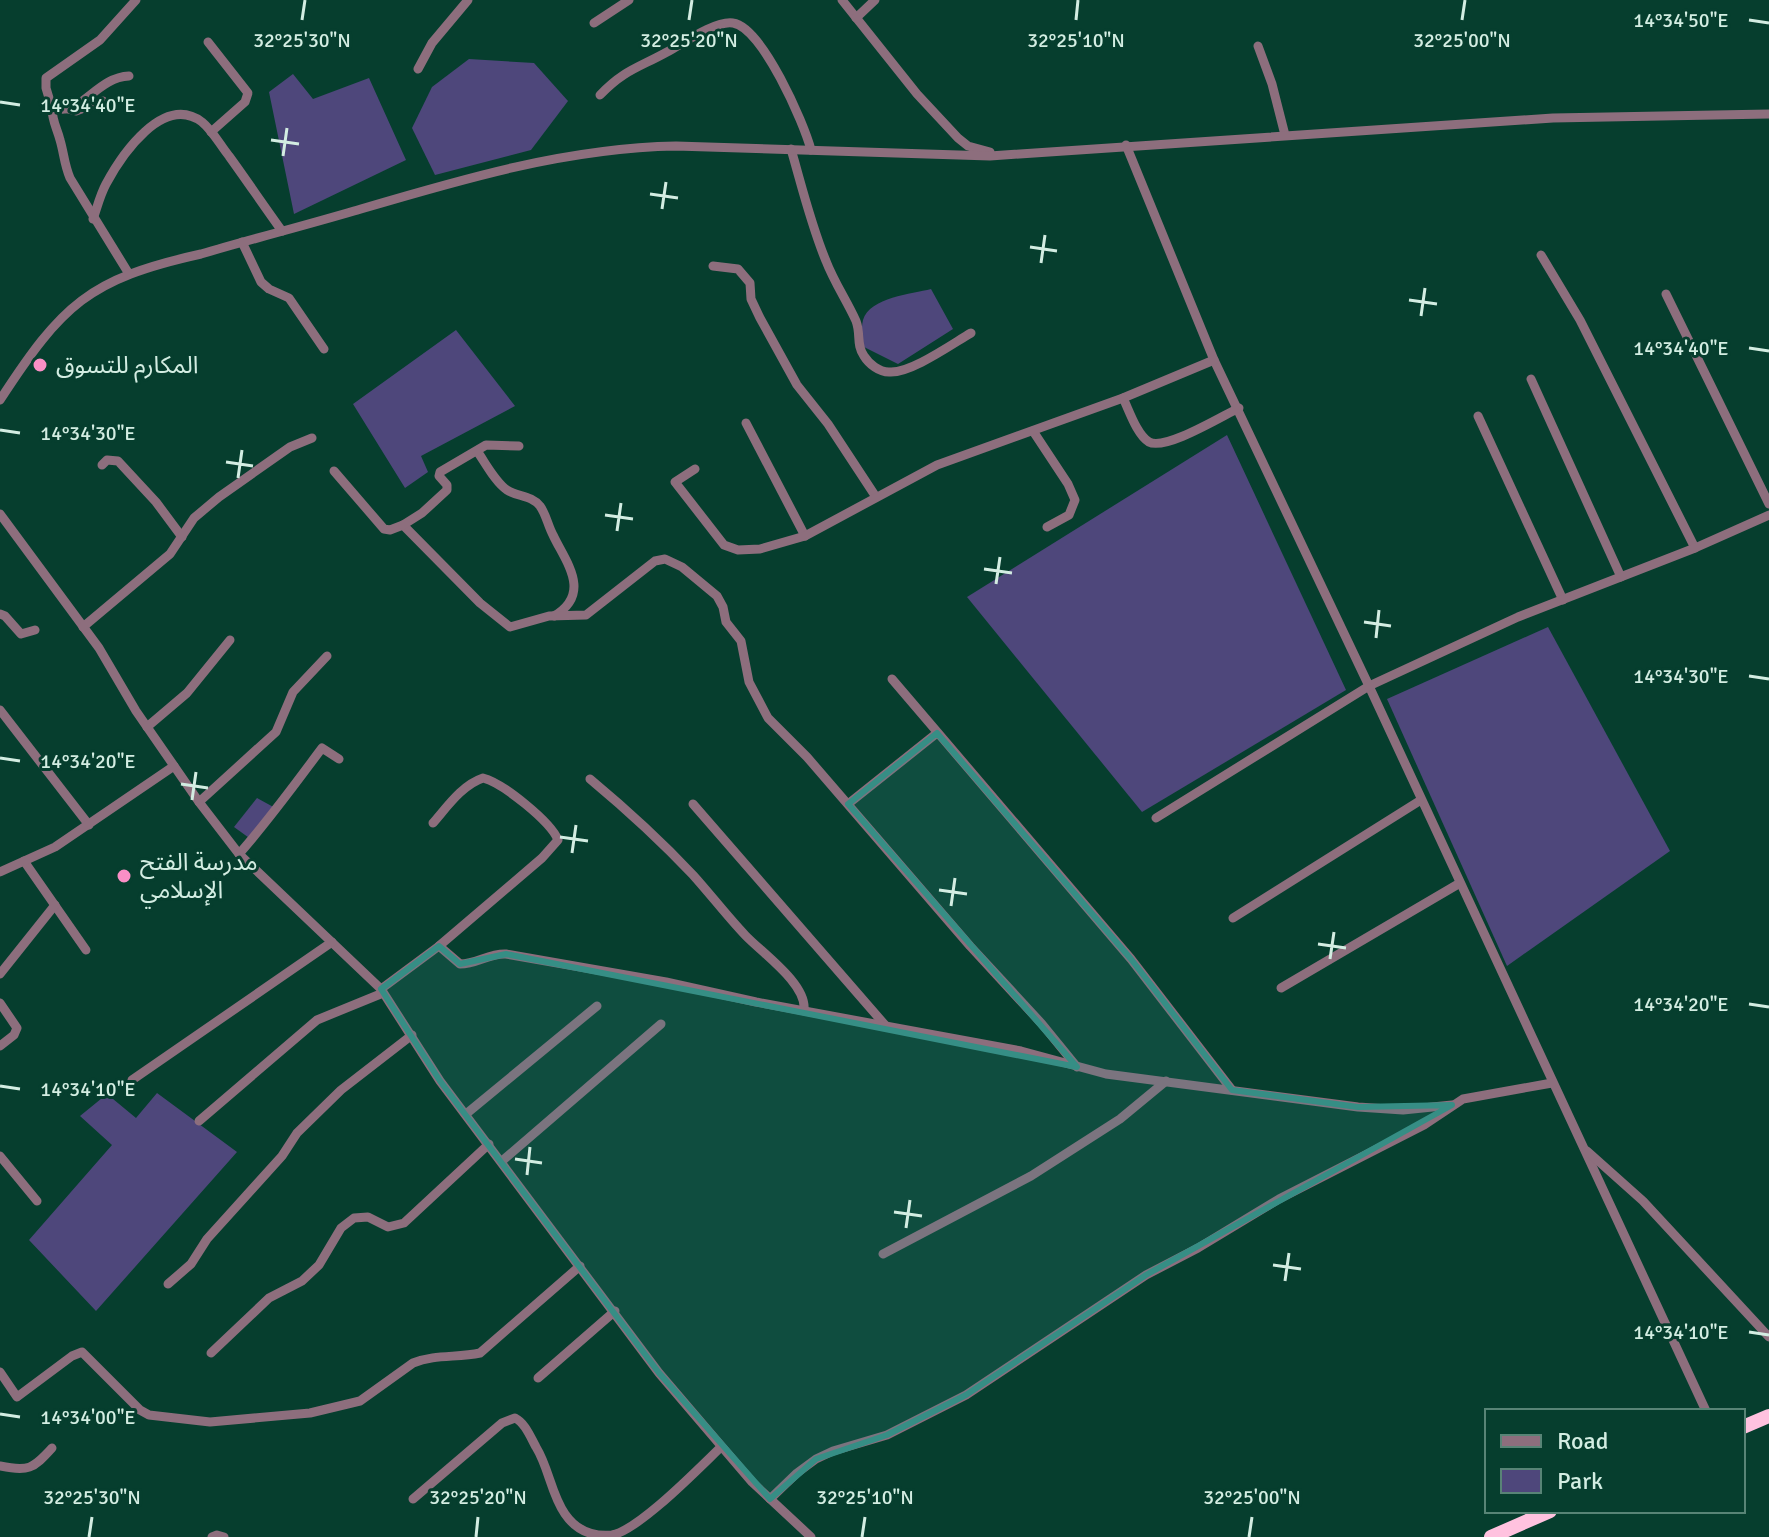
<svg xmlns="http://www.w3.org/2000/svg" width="1769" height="1537" font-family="Signika,'Noto Sans Arabic',sans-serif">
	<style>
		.green { fill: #4e477b }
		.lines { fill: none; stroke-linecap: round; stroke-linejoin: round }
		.minor { stroke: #8d6e7d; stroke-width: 9 }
		.highway { stroke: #ffc2df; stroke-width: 14 }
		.marked { fill: #368e85; fill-opacity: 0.2; stroke: #368e85; stroke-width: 6; stroke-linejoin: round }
		.ticks { fill: none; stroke: #d3ede2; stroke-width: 3 }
		.poi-dot { fill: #fa8fc6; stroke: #063e2e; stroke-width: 3 }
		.labels { text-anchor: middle; stroke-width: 6; stroke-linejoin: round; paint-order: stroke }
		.poi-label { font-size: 24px; fill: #d3ede2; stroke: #063e2e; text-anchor: start }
		.ticks-label { font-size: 20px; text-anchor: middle; fill: #d3ede2; stroke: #063e2e; stroke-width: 6; stroke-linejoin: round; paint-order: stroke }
	</style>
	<rect width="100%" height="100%" fill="#063e2e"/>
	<g class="green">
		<polygon points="469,59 534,63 568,101 531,150 435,175 412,128 432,87"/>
		<polygon points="293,74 313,99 369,78 406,160 294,214 269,92"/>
		<path d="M931,289L953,329L898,364L862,346C862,339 861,328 863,320C870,297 912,294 931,289Z"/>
		<polygon points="456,330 515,406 421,456 428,472 405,488 353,404"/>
		<polygon points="1227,435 1346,690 1142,812 967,597"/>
		<polygon points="1548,627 1670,851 1507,966 1387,699"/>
		<polygon points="257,798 277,809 252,840 234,827"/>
		<polygon points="157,1093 237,1152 96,1311 29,1240 112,1145 80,1116 107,1094 136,1118"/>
	</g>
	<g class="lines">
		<g class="minor">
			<polyline points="842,0 917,94 958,138 968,146 990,152"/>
			<polyline points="856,18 875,0"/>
			<polyline points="594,23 629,0"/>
			<polyline points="208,42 248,93 245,102 211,132"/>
			<polyline points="1258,46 1272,84 1285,135"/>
			<polyline points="418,69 432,43 468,0"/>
			<path d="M600,95C624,70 638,68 667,52C682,44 716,20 733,23C762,27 804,123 811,150"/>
			<polyline points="52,108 46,88 46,78 100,40 136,0"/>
			<polyline points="68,109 76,111 103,101 109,109"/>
			<polyline points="1126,145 1214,360 1369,686 1706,1411"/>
			<path d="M791,149C802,187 811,225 826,261C834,282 847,301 856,321C861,334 856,345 864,356C869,364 879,372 889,372C910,374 952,344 971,333"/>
			<path d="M93,219C97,208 100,195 106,184C121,156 163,93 202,122C213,131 220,145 229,156C247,181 264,206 282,231"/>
			<polyline points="242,242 261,282 269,289 289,298 324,349"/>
			<polyline points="1541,255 1580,320 1695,548"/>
			<polyline points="713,266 738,269 750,283 751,299 760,318 797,385 828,424 876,497"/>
			<path d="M129,274L70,178C64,164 64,153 60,140C57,128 52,121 52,108C57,108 61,110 65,109C85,107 101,77 129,76"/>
			<polyline points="1666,294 1769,504"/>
			<polyline points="1531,379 1621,577"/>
			<path d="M1123,398C1129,410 1137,435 1149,442C1165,451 1222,416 1239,408"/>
			<path d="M0,400C62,305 88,279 201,254C252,239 303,226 354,211C459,180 565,148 676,146L990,156L1553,118L1769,114"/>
			<polyline points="1478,416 1563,600"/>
			<polyline points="746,423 805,536"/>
			<polyline points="1033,431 1068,484 1075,500 1069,515 1047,527"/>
			<path d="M477,451C485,462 495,482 507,490C518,497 531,495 540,506C546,514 548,526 553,535C565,561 593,593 554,616"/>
			<polyline points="102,465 107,460 118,461 156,502 182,537"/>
			<polyline points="695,469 675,482 724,545 738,550 760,549 805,536 937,465 1123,398 1214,360"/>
			<polyline points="334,471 384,529 390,530 403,525 480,603 510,627 549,616 586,615 655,561 665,559 682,567 717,596 723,607 726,622 741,641 749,682 768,718 807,757 970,946 1042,1024 1077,1067"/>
			<polyline points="0,514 99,648 136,711 199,802 239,854 381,989 440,1081 659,1373 752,1482 811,1537"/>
			<polyline points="403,525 422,513 447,490 447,485 439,476 440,472 486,445 519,446"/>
			<polyline points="0,614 5,616 21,634 35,630"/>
			<polyline points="83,627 170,554 194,518 219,497 290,447 312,438"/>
			<polyline points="892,679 1131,959 1232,1090"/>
			<polyline points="0,710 89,825"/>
			<polyline points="147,727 187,693 230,640"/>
			<path d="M590,779C626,809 661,841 693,875C711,895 727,916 745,935C762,953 807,984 804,1010"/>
			<polyline points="199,802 276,732 293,692 327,656"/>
			<polyline points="693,804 885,1025"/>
			<polyline points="848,804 937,733"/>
			<polyline points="1156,818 1369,686 1518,617 1695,548 1769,515"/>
			<path d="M433,823C447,807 462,785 483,778C503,783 551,822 558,840L542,858L439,946"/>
			<path d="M239,854C269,820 295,784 322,748L339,759"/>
			<polyline points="24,861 86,950"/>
			<polyline points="0,872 55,847 174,766"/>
			<polyline points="1233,918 1421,800"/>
			<polyline points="0,974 55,905"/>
			<polyline points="1281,988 1460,883"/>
			<path d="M381,989L439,946L460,964C477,964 489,953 506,954L666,982L756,1002L1021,1051L1106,1074L1358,1107L1403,1110L1452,1105"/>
			<polyline points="0,1003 17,1028 14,1035 0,1046"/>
			<polyline points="132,1080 332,942"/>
			<polyline points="466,1114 597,1006"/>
			<polyline points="199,1121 317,1020 383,993"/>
			<polyline points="1587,1151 1643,1201 1769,1337"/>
			<polyline points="0,1156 37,1201"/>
			<polyline points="502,1161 661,1024"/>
			<polyline points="883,1254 1031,1176 1120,1119 1166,1081"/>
			<polyline points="168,1284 191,1264 207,1239 282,1156 297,1133 341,1090 412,1035"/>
			<polyline points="211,1353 269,1298 302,1281 319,1265 341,1228 354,1218 368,1217 388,1227 404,1223 489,1144"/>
			<path d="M0,1372L17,1397L72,1356L82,1352L140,1410L149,1415L210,1422L310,1413L360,1401L413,1363C435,1354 457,1358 480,1353L580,1266"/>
			<polyline points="538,1378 615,1311"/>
			<path d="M0,1466C28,1472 33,1469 52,1448"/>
			<path d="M413,1499L502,1423L515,1418C525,1423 530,1436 536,1447C549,1468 551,1494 565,1514C576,1530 592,1537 612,1535C639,1530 699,1468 721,1447"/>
			<polyline points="770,1499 797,1473 816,1459 833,1451 887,1435 966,1395 1146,1275 1198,1248 1279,1199 1424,1125 1463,1099 1552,1083"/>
			<polyline points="212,1537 217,1535 224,1537"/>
		</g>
		<g class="highway">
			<polyline points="1743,1427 1769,1416"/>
			<polyline points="1491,1537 1550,1511"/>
		</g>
	</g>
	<path class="marked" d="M937,733L1131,959L1232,1090L1358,1107L1452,1105L1146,1275L966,1395L887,1435L816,1459L770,1499L659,1373L440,1081L381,989L439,946L460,964L506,954L1077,1067L848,804Z"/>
	<path class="ticks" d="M302,20L305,0M689,20L692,0M1076,20L1078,0M1462,20L1465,0M1749,20L1769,23M0,102L20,105M271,140L299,144M283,156L287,128M650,194L678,198M662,209L666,182M1030,247L1057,251M1041,263L1045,235M1409,300L1437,304M1421,316L1425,288M1749,348L1769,351M0,430L20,433M226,462L253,466M238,478L242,450M605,515L633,519M617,531L621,503M984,569L1012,573M996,584L1000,557M1364,622L1391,626M1376,638L1379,610M1749,676L1769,679M0,758L20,761M181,784L208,788M192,800L196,772M560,837L588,841M572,853L576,825M939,890L967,894M951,906L955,878M1318,944L1346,948M1330,959L1334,932M1749,1004L1769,1007M0,1086L20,1089M515,1159L542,1163M527,1175L530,1147M894,1212L922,1216M906,1228L910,1200M1273,1265L1301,1269M1285,1281L1289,1253M1749,1332L1769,1335M0,1414L20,1417M89,1537L92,1517M476,1537L478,1517M862,1537L865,1517M1249,1537L1252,1517"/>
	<g class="poi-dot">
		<circle cx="40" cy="365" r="8"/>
		<circle cx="124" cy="876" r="8"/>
	</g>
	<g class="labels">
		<g class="poi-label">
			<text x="56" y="373">المكارم للتسوق</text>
			<text x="140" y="870">مدرسة الفتح<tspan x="140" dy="28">الإسلامي</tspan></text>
		</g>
	</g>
	<g class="ticks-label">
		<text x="1681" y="27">14°34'50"E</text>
		<text x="302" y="47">32°25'30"N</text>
		<text x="689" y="47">32°25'20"N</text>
		<text x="1076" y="47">32°25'10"N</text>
		<text x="1462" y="47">32°25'00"N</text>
		<text x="88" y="112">14°34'40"E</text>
		<text x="1681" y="355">14°34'40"E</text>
		<text x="88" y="440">14°34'30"E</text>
		<text x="1681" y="683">14°34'30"E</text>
		<text x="88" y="768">14°34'20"E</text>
		<text x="1681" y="1011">14°34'20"E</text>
		<text x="88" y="1096">14°34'10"E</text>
		<text x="1681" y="1339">14°34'10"E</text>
		<text x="88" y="1424">14°34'00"E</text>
		<text x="92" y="1504">32°25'30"N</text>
		<text x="478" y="1504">32°25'20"N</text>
		<text x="865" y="1504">32°25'10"N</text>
		<text x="1252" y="1504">32°25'00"N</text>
	</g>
	<rect x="1485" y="1409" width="260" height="104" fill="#063e2e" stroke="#588476" stroke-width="2"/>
	<rect x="1501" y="1435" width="40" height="12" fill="#8d6e7d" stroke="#588476" stroke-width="2"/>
	<text x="1557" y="1449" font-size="24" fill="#d3ede2">Road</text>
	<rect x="1501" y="1469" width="40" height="24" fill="#4e477b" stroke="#588476" stroke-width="2"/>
	<text x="1557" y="1489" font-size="24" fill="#d3ede2">Park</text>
</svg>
